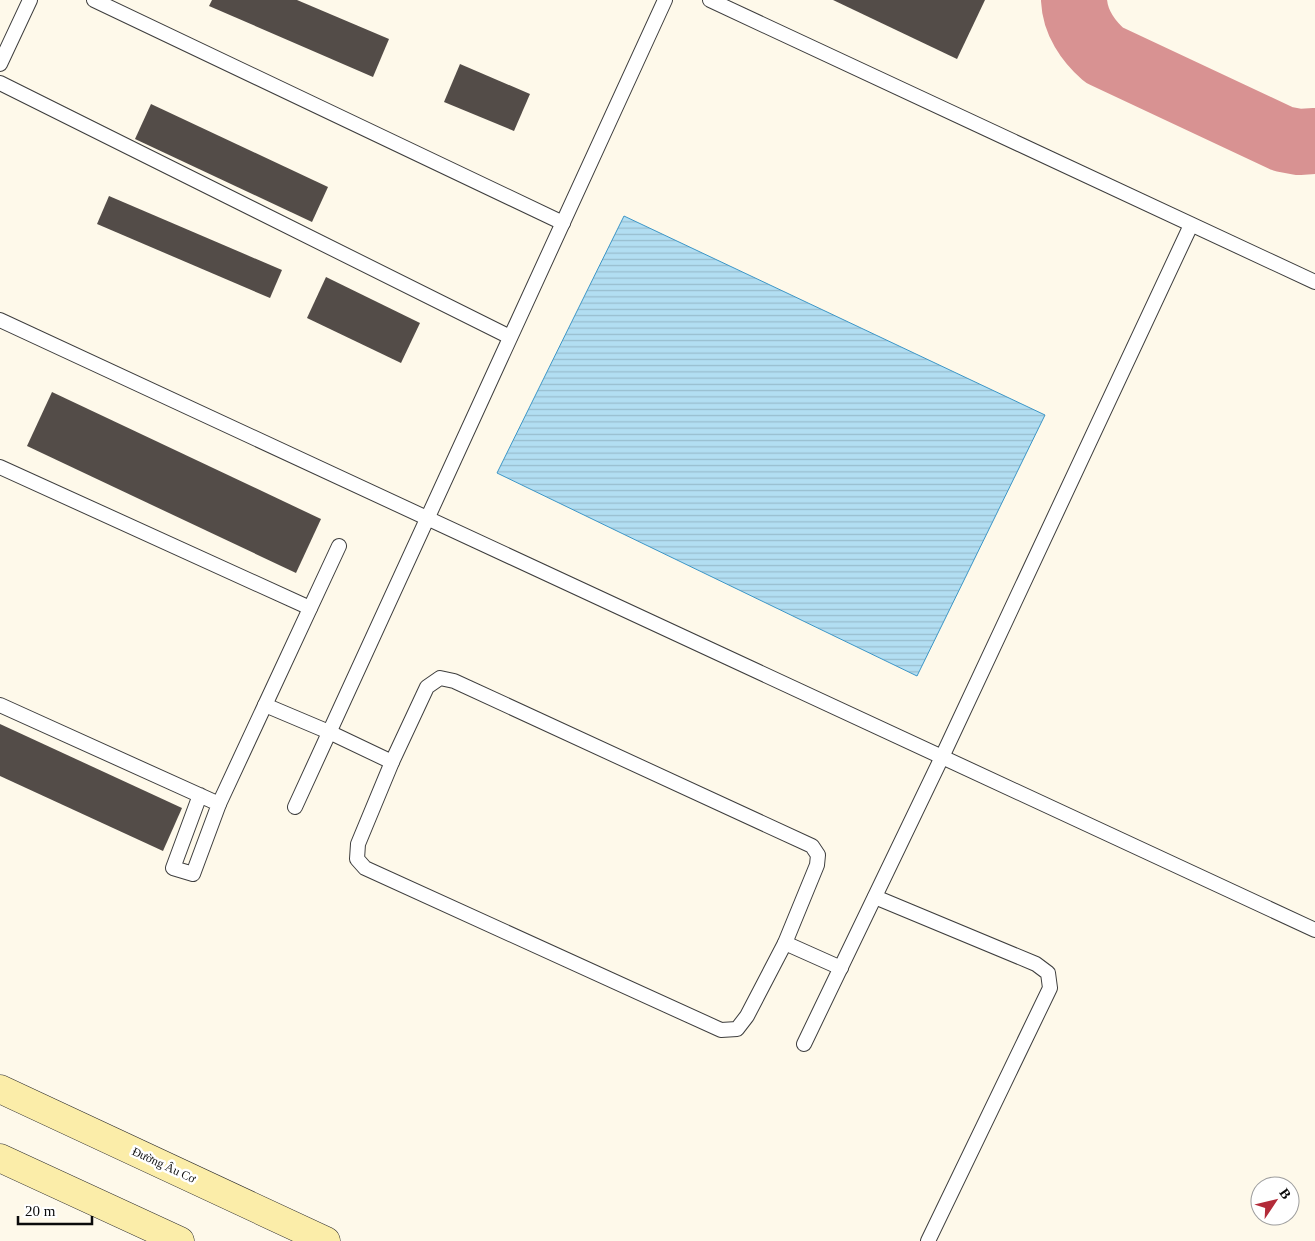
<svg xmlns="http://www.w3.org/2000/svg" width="1315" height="1241" font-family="Georgia,serif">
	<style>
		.water { fill: url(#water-rules); stroke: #3d96c6 }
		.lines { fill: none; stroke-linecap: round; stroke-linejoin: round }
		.taxiway { stroke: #d89292; stroke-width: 66 }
		.building { fill: #534c48 }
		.lane-casing { stroke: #3e3e3e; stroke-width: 16 }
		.secondary-casing { stroke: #2d2d2d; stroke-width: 29 }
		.lane { stroke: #fff; stroke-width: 14 }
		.secondary { stroke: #fbeda9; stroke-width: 28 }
		.labels { text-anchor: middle; stroke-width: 5; stroke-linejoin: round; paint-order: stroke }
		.street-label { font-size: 12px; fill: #0b0b0b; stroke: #fff }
	</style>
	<defs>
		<pattern id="water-rules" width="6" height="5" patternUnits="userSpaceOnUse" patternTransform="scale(1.25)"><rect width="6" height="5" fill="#b2def2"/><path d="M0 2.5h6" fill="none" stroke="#98bdce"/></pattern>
	</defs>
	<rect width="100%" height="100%" fill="#fef9ea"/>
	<polygon class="water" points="624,216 1045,415 917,676 497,473"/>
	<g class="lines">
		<path class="taxiway" d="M1074,0C1075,22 1088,41 1104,55L1283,139L1299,142L1315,141"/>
	</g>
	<g class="building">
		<polygon points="212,0 297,0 389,39 373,77 209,6"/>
		<polygon points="833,0 985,0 957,59"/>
		<polygon points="460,64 530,94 514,131 444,102"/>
		<polygon points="151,104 328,187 312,222 135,139"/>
		<polygon points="109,196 282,270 270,298 97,224"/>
		<polygon points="326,277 420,323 401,363 307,318"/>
		<polygon points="52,392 321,519 296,573 27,446"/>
		<polygon points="0,724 182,808 163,851 0,776"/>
	</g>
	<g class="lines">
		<g class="lane-casing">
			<g id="lane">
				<polyline points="94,0 563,223"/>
				<polyline points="710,0 1315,282"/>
				<polyline points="0,64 30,0"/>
				<polyline points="0,83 510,337"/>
				<polyline points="0,320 1315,930"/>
				<polyline points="0,467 310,608"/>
				<polyline points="0,705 219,804 193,874 173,868 200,795"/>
				<polyline points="265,705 329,732 392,762 358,844 357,859 365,868 721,1030 737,1029 747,1016 785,943 841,968"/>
				<polyline points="392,762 427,687 440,678 454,681 812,846 818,855 817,865 785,943"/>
				<polyline points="219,804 339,546"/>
				<polyline points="295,807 665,0"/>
				<polyline points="875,897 1036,964 1048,973 1050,988 928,1241"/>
				<polyline points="804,1044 942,757 1191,225"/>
			</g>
		</g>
		<g class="secondary-casing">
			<g id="secondary">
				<polyline points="0,1089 326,1241"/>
				<polyline points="0,1158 180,1241"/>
			</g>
		</g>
		<use href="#lane" class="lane"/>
		<use href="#secondary" class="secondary"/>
	</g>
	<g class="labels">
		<g class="street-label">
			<text transform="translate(164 1165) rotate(25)" y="4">Đường Âu Cơ</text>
		</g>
	</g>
	<g transform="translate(1275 1201) rotate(55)"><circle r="24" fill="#ffffff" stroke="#9d9d9d"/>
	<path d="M0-4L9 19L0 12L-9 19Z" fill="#b32b39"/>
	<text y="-8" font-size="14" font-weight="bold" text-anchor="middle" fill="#0b0b0b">B</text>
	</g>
	<path d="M18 1216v8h74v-8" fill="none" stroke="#0b0b0b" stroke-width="2.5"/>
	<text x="25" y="1216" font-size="15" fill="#0b0b0b" stroke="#ffffff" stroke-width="4" paint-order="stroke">20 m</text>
</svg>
